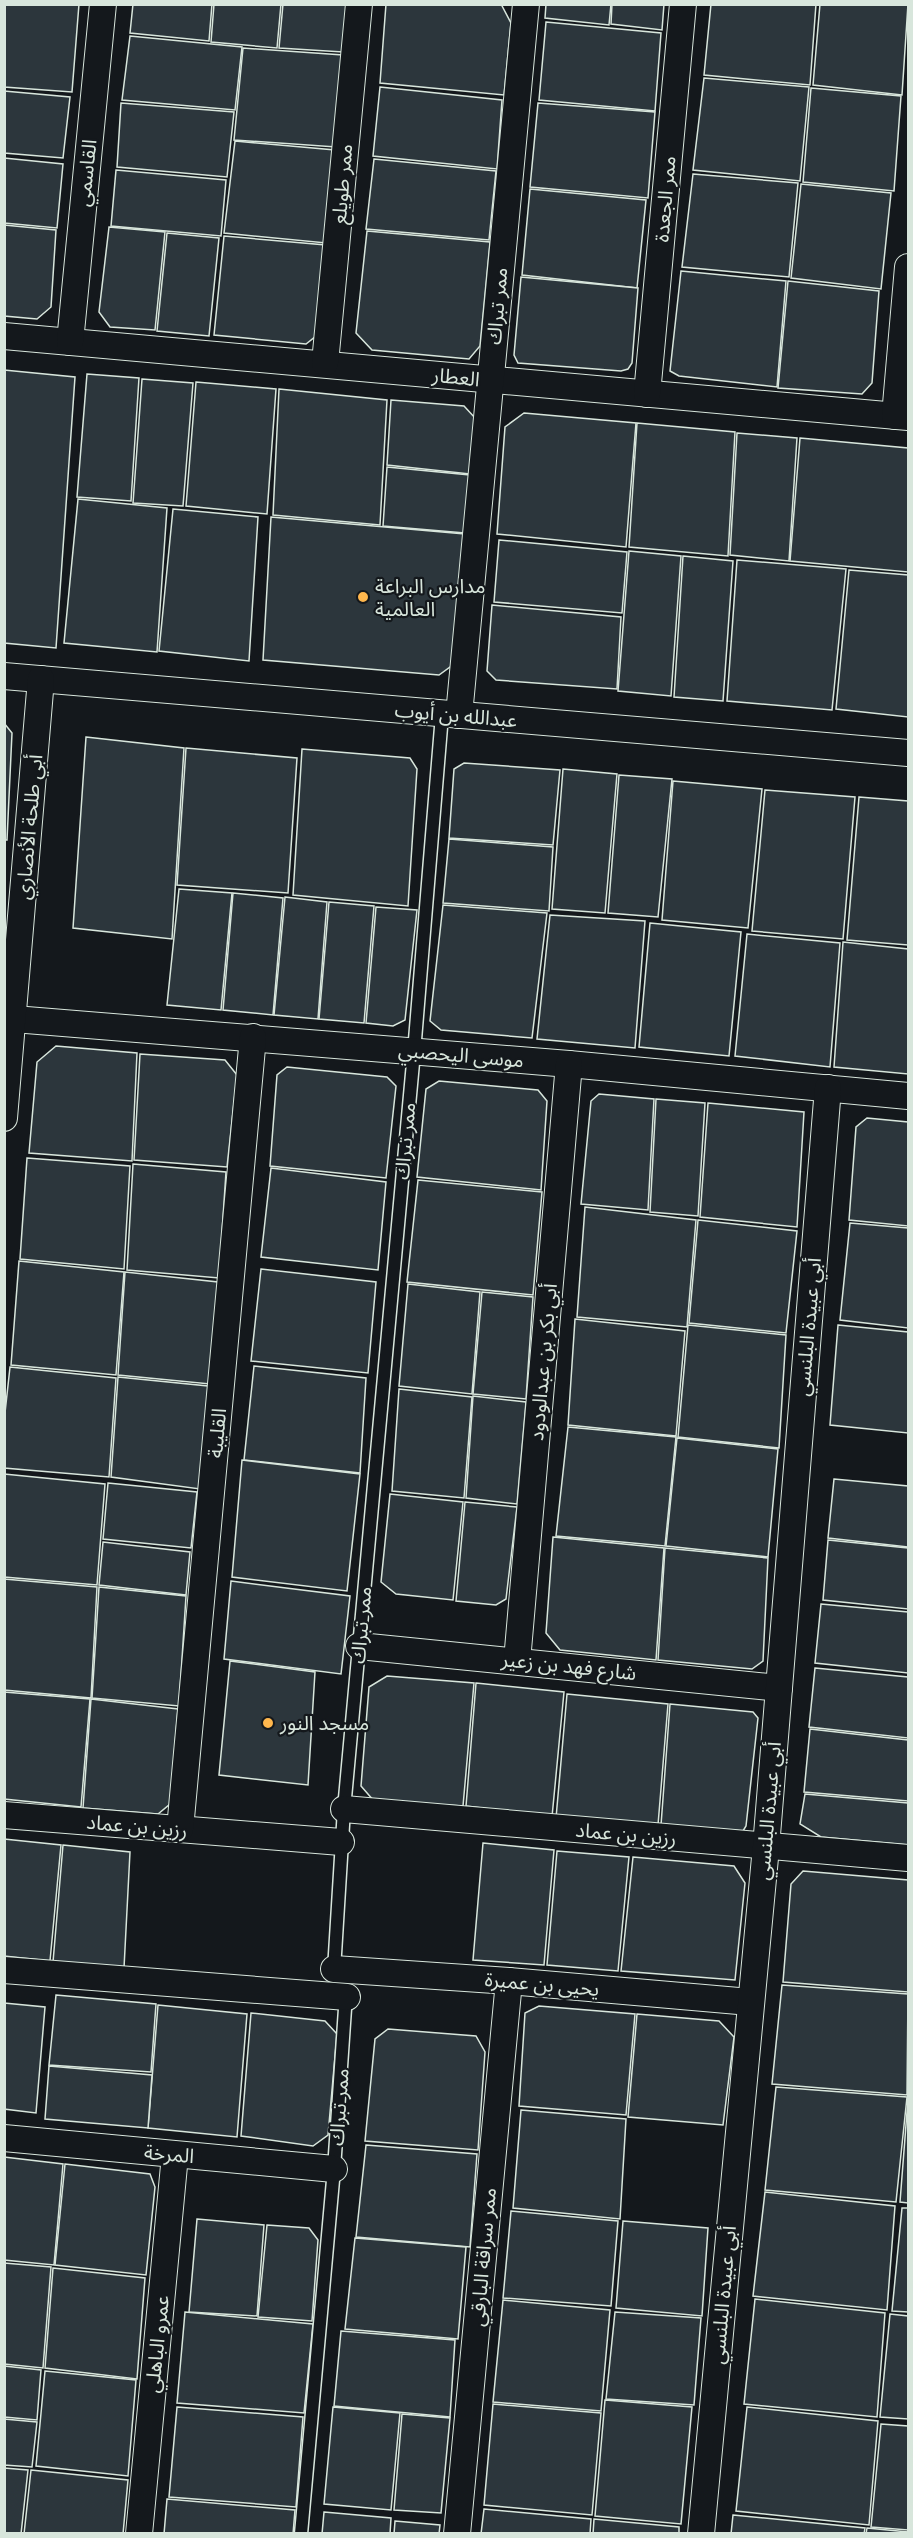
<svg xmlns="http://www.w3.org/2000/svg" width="913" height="2538" font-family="'Public Sans','Noto Sans Arabic',sans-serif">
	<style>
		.building { fill: #2c363c; stroke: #d8e6dc; stroke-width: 1.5 }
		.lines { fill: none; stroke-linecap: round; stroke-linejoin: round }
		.service-casing { stroke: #d8e6dc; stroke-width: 15 }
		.minor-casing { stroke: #d8e6dc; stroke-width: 28 }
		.service { stroke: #14181c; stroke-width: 12 }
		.minor { stroke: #14181c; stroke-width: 26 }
		.poi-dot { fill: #ffb74d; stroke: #14181c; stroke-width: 2 }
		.labels { text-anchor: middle; stroke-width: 4.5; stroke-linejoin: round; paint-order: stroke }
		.street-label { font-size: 20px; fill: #d8e6dc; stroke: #14181c }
		.poi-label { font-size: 20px; fill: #d8e6dc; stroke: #14181c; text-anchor: start }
	</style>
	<rect width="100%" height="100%" fill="#14181c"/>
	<g class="building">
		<polygon points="4,4 79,4 72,92 4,87"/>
		<polygon points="133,4 212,4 209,41 130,33"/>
		<polygon points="214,4 281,4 277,48 211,42"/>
		<polygon points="283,4 349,4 343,52 279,48"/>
		<polygon points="386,4 501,4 511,23 504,95 380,83"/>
		<polygon points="546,4 611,4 609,25 545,18"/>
		<polygon points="612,4 664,4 662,30 611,24"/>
		<polygon points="711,4 816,4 810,85 704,75"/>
		<polygon points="820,4 908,4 902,95 813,85"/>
		<polygon points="546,22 661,33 655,111 539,100"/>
		<polygon points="130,36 242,47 235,110 122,100"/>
		<polygon points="243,48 343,55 336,147 234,140"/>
		<polygon points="704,78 809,87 800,181 693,170"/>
		<polygon points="380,87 502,100 497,169 373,156"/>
		<polygon points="811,88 901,96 894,191 803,182"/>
		<polygon points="4,91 70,97 63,158 4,153"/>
		<polygon points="121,103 234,112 227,177 117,167"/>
		<polygon points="538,103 655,112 648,198 530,187"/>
		<polygon points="235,141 335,150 326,243 224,233"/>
		<polygon points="4,158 63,164 57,228 4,223"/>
		<polygon points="374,159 496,171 489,240 366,229"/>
		<polygon points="116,170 226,180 221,236 111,226"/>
		<polygon points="693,174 798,183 789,277 682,267"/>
		<polygon points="801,184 891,193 881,289 791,278"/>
		<polygon points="530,189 646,200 637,288 522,275"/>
		<polygon points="4,225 56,230 51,307 37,319 4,316"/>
		<polygon points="109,227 165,232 155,330 110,327 99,312"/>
		<polygon points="367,231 490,242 480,346 469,359 372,350 356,333"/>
		<polygon points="167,233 219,238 209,336 157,331"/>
		<polygon points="224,236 326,245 316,336 306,344 214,335"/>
		<polygon points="681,271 786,281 777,387 679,376 670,371"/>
		<polygon points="521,277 638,288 632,363 628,369 621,371 518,363 514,355"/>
		<polygon points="788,281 879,291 872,383 862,394 778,388"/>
		<polygon points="4,370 75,377 56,648 4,643"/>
		<polygon points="87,374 139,378 131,501 77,497"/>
		<polygon points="142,379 193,383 183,506 133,503"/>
		<polygon points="196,382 276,389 267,514 186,506"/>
		<polygon points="279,389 387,400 380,525 273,515"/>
		<polygon points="391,400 464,406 476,419 470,474 387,465"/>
		<polygon points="524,413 636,423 626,547 497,534 505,427"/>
		<polygon points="637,423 735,432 728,556 629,547"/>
		<polygon points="737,433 797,438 789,561 730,555"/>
		<polygon points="800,438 908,448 908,572 790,561"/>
		<polygon points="387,467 470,475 465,533 383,526"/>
		<polygon points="78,499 167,508 157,652 64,643"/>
		<polygon points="173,509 258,517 249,661 159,651"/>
		<polygon points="271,517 465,534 454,664 439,675 263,660"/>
		<polygon points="499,540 627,552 622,613 494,602"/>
		<polygon points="629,551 681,556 671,696 618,691"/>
		<polygon points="683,556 733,561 723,701 674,697"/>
		<polygon points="737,560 846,569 832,710 727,701"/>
		<polygon points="849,570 908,575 908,717 836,709"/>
		<polygon points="492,605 621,617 617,689 496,680 487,671"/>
		<polygon points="4,723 12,733 7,840 4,840"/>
		<polygon points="86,737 184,748 172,939 73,928"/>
		<polygon points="186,748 297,758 288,893 177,885"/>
		<polygon points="302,749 410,758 417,769 408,906 293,895"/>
		<polygon points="464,763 560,770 553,845 449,838 454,769"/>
		<polygon points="563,769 617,774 605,913 552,909"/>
		<polygon points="619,775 672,779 658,917 608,913"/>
		<polygon points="673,781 762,789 748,928 662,920"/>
		<polygon points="765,790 855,797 843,939 752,931"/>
		<polygon points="859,797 908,801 908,945 847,940"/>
		<polygon points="449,839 553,847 549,911 443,903"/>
		<polygon points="179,889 232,893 221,1010 167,1005"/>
		<polygon points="233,893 283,898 273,1015 223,1010"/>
		<polygon points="285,897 327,902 318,1019 274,1015"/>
		<polygon points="329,902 374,906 364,1023 319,1019"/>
		<polygon points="443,905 547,913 532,1038 441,1030 430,1021"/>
		<polygon points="376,907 417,910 405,1020 393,1026 366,1023"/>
		<polygon points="550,915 645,921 635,1048 537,1039"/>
		<polygon points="650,923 741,932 729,1056 639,1047"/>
		<polygon points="747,934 840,943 830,1067 735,1056"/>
		<polygon points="843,942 908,949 908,1074 834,1067"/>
		<polygon points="56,1046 137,1053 132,1161 29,1153 37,1062"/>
		<polygon points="140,1054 225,1060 237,1075 227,1167 134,1160"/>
		<polygon points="287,1067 387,1077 396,1086 386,1178 270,1166 277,1075"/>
		<polygon points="439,1081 538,1090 547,1101 541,1190 417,1177 426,1089"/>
		<polygon points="599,1094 654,1099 648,1210 581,1204 591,1101"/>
		<polygon points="656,1099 705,1103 698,1216 650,1212"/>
		<polygon points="708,1103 804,1112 797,1227 700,1217"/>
		<polygon points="867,1118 908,1122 908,1226 849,1220 856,1127"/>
		<polygon points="27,1158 130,1166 124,1269 20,1259"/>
		<polygon points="133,1164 226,1172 219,1278 127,1270"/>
		<polygon points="271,1168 386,1182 378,1270 261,1257"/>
		<polygon points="418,1180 542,1192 533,1295 407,1282"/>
		<polygon points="585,1207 696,1220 687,1327 577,1317"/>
		<polygon points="698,1220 797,1231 786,1333 689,1323"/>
		<polygon points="850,1223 908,1228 908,1328 840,1320"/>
		<polygon points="19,1261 124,1272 116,1375 11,1365"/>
		<polygon points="261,1269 376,1282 368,1373 251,1361"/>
		<polygon points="125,1272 218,1282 210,1384 118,1375"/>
		<polygon points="408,1284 480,1292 472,1394 399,1386"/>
		<polygon points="482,1292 533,1297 526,1399 473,1394"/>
		<polygon points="575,1319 685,1331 676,1436 568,1425"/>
		<polygon points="688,1325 786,1335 779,1448 678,1437"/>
		<polygon points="838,1325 908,1332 908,1433 830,1425"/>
		<polygon points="254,1366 366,1378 360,1473 244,1460"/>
		<polygon points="10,1367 116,1378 109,1477 4,1468 4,1422"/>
		<polygon points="118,1377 208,1386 200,1489 111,1477"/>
		<polygon points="399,1389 472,1397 464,1498 392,1491"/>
		<polygon points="473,1396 526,1402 517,1504 466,1498"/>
		<polygon points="568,1427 676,1437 665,1546 556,1536"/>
		<polygon points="677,1438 778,1449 768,1557 666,1546"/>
		<polygon points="242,1460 360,1474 347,1591 232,1577"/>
		<polygon points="4,1474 105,1484 97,1585 4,1577"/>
		<polygon points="834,1479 908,1486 908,1547 828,1538"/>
		<polygon points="108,1483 197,1492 191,1548 103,1539"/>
		<polygon points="390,1494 463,1502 453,1600 396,1594 381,1582"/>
		<polygon points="465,1502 517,1507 506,1599 496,1605 456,1601"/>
		<polygon points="553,1537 664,1548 656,1660 560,1650 546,1633"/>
		<polygon points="828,1540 908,1548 908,1609 823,1600"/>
		<polygon points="103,1542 190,1552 186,1595 99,1585"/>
		<polygon points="665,1548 768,1558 763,1661 752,1669 658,1660"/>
		<polygon points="4,1579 97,1587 91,1698 4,1690"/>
		<polygon points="231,1581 350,1596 341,1674 224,1659"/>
		<polygon points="99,1587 186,1596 179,1706 92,1698"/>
		<polygon points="821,1604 908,1612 908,1673 815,1663"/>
		<polygon points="230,1661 315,1672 308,1785 219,1775"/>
		<polygon points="815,1668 908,1677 908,1738 809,1727"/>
		<polygon points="387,1676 474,1683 463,1806 374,1801 361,1786 369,1687"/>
		<polygon points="476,1683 564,1692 552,1817 466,1806"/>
		<polygon points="4,1692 90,1699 81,1807 4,1799"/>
		<polygon points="567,1694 668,1704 658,1825 556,1818"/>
		<polygon points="91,1699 178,1709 170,1804 158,1814 83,1808"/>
		<polygon points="670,1704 753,1712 758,1718 746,1826 743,1831 661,1825"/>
		<polygon points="810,1729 908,1740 908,1801 804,1792"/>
		<polygon points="805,1794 908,1803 908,1845 821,1837 800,1824"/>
		<polygon points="4,1839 61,1845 50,1961 4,1956"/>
		<polygon points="483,1843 554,1850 544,1965 473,1960"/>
		<polygon points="63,1845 130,1852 124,1968 53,1962"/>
		<polygon points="557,1851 629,1857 618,1971 547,1965"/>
		<polygon points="633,1857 734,1866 745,1883 735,1980 621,1971"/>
		<polygon points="803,1871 908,1880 908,1992 783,1982 791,1884"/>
		<polygon points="782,1985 908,1994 907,2095 772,2084"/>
		<polygon points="56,1995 156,2004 151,2072 49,2065"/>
		<polygon points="4,2003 45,2007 36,2113 4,2109"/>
		<polygon points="158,2005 247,2014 237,2137 148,2128"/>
		<polygon points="539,2006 635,2014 626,2115 519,2106 525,2013"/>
		<polygon points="251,2013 325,2021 337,2034 328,2135 313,2146 241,2136"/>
		<polygon points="637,2014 719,2021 734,2037 723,2125 628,2117"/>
		<polygon points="388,2029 476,2036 485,2052 478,2150 365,2141 375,2039"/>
		<polygon points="49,2066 152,2075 148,2128 45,2119"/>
		<polygon points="776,2087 907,2097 896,2202 765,2190"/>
		<polygon points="908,2099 908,2203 900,2202"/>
		<polygon points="521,2110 626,2119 620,2219 513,2208"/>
		<polygon points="366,2145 477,2154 470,2247 356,2237"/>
		<polygon points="4,2157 63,2164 54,2265 4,2260"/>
		<polygon points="65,2164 150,2174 155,2187 146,2275 55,2265"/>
		<polygon points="765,2192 895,2206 887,2310 753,2296"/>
		<polygon points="902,2208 908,2208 908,2312 892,2311"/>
		<polygon points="511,2211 618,2221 611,2306 503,2298"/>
		<polygon points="197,2219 264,2225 257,2316 189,2312"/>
		<polygon points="623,2221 708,2228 702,2316 616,2308"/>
		<polygon points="267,2225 309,2228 318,2240 312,2321 258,2317"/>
		<polygon points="355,2238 466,2247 458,2339 345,2329"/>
		<polygon points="4,2263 51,2267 43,2368 4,2364"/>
		<polygon points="53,2268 145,2278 137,2379 45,2368"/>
		<polygon points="755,2299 885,2313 877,2417 744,2404"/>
		<polygon points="503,2300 610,2310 601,2411 493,2402"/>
		<polygon points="185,2312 313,2324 304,2413 177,2403"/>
		<polygon points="615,2312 701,2318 694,2405 606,2399"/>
		<polygon points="890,2314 908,2316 908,2419 880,2417"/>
		<polygon points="341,2331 455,2340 450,2417 334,2406"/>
		<polygon points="4,2366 41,2370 37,2420 4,2417"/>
		<polygon points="45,2371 136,2380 128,2476 36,2466"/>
		<polygon points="605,2400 692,2407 681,2524 595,2516"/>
		<polygon points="493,2404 601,2413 592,2515 484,2505"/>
		<polygon points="177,2407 303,2417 296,2507 169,2497"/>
		<polygon points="333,2407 400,2413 391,2510 324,2504"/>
		<polygon points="747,2407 878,2421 869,2525 736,2511"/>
		<polygon points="402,2414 450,2418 441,2513 394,2510"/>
		<polygon points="4,2419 37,2422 32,2467 4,2465"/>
		<polygon points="881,2424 908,2426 908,2530 871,2527"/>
		<polygon points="4,2468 28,2470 21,2534 4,2534"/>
		<polygon points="31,2470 128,2480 123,2534 24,2534"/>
		<polygon points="167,2499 295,2510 293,2534 164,2534"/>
		<polygon points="484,2509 591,2519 590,2534 481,2534"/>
		<polygon points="324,2512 391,2518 390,2534 322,2534"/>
		<polygon points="733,2515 865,2528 864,2534 731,2534"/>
		<polygon points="594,2519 679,2527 679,2534 593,2534"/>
		<polygon points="395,2521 440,2525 439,2534 394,2534"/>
		<polygon points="867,2528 908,2532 908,2534 866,2534"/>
	</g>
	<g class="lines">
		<g class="service-casing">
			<g id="service">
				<polyline points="334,1970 344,1809 414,1052 442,715"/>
				<polyline points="301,2534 334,2169 346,1994"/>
			</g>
		</g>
		<g class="minor-casing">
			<g id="minor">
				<polyline points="4,336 908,417"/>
				<polyline points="70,342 103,4"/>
				<polyline points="325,363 359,4"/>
				<polyline points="647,394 683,4"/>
				<polyline points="895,416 908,267"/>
				<polyline points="4,676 908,753"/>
				<polyline points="459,715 526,4"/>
				<polyline points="14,1019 569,1064 908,1096"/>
				<polyline points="4,1118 41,679"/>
				<polyline points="359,1646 779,1688"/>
				<polyline points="517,1661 569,1064"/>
				<polyline points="344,1809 908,1858"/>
				<polyline points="4,1815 341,1842"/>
				<polyline points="180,1829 253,1037"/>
				<polyline points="334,1969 509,1981 750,2002"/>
				<polyline points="4,1970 347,1997"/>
				<polyline points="4,2138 334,2169"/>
				<polyline points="139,2534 175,2155"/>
				<polyline points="457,2534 509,1981"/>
				<polyline points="701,2534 766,1847 828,1088"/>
			</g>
		</g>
		<use href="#service" class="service"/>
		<use href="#minor" class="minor"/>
	</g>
	<g class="poi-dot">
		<circle cx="363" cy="597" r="6"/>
		<circle cx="268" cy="1723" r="6"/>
	</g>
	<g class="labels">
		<g class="street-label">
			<text transform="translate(86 173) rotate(-84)" y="7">القاسمي</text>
			<text transform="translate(342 184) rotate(-85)" y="7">ممر طويلع</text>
			<text transform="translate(665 199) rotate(-85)" y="7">ممر الجعدة</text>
			<text transform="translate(497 306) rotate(-85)" y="7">ممر تبراك</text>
			<text transform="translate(456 377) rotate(6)" y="7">العطار</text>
			<text transform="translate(456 715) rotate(5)" y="7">عبدالله بن أيوب</text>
			<text transform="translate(29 827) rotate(-85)" y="7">أبي طلحة الأنصاري</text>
			<text transform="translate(461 1055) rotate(5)" y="7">موسى اليحصبي</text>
			<text transform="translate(405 1141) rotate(-85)" y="7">ممر تبراك</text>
			<text transform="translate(808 1327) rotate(-85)" y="7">أبي عبيدة البلنسي</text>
			<text transform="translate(543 1362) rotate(-85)" y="7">أبي بكر بن عبدالودود</text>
			<text transform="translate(217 1433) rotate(-85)" y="7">القليبة</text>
			<text transform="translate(361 1625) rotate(-85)" y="7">ممر تبراك</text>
			<text transform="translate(569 1666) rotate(6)" y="7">شارع فهد بن زعير</text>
			<text transform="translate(768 1811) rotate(-85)" y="7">أبي عبيدة البلنسي</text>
			<text transform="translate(137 1826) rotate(5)" y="7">رزين بن عماد</text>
			<text transform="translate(626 1834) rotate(5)" y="7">رزين بن عماد</text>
			<text transform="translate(542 1984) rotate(5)" y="7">يحيى بن عميرة</text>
			<text transform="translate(339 2107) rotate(-86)" y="7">ممر تبراك</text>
			<text transform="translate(169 2154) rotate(5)" y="7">المرخة</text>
			<text transform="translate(483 2257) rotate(-85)" y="7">ممر سراقة البارقي</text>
			<text transform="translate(723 2295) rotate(-85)" y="7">أبي عبيدة البلنسي</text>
			<text transform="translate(157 2344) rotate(-84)" y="7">عمرو الباهلي</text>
		</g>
		<g class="poi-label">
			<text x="375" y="593">مدارس البراعة<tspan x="375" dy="23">العالمية</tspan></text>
			<text x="280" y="1730">مسجد النور</text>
		</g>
	</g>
	<rect width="913" height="2538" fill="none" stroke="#d8e6dc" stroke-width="12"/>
</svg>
